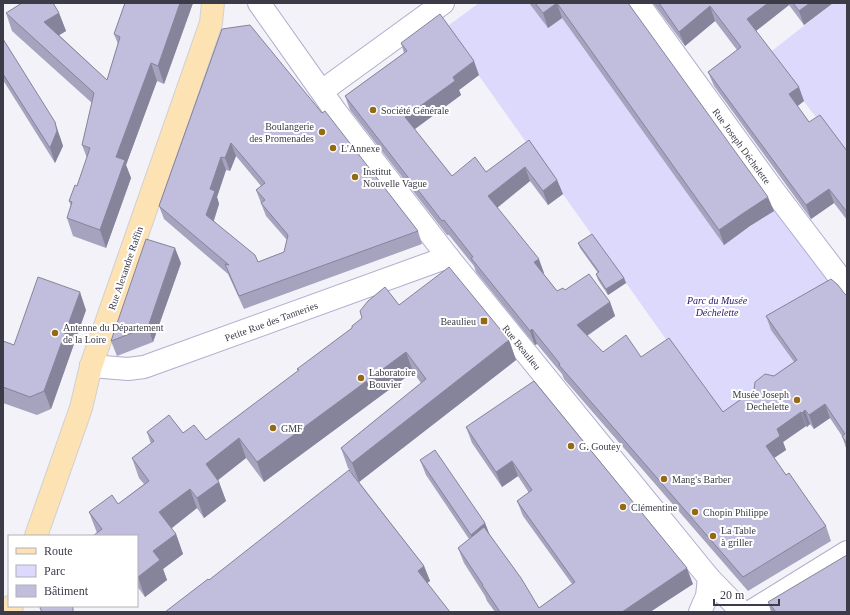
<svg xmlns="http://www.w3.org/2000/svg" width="850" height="615" font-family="Georgia,serif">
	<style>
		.green { fill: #dcd9fc }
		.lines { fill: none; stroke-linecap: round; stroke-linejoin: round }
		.minor-casing { stroke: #b0aecd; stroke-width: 24 }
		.major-casing { stroke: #d0d0d3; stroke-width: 24 }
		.minor { stroke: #fff; stroke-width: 22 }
		.major { stroke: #fde2b3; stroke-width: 22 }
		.wall { fill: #a5a3be; fill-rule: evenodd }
		.shaded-wall { fill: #86849b }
		.building { fill: #c0bddd; stroke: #86849b; fill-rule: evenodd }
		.poi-dot { fill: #946b14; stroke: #fff; stroke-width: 1.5 }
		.labels { text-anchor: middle; stroke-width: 4; stroke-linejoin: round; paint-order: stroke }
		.poi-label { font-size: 10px; fill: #3c3b48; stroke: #fff; text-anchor: start }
		.street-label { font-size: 10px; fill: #3c3b48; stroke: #fff }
		.park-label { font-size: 10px; font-style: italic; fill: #2f1767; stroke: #fff }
	</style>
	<rect width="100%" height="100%" fill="#f3f2f9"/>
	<g class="green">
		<polygon points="479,3 530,3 562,18 724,244 777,209 838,292 774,334 802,374 729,428 445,28"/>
		<polygon points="833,3 847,3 847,158 768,54"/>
	</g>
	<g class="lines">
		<g class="minor-casing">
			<g id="minor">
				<polyline points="259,3 336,112 448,257 709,578 742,612"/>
				<polyline points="638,3 774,191 847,287"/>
				<polyline points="322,91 443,3"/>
				<polyline points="91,366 128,369 144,367 448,257"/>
				<polyline points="700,612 707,596 709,578"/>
				<polyline points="750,612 847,552"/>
			</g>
		</g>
		<g class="major-casing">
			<g id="major">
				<polyline points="36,536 81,408 91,366 211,23 213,3"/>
				<polyline points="9,612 12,606"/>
			</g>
		</g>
		<use href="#minor" class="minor"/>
		<use href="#major" class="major"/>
	</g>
	<g class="wall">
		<polygon points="125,3 193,3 164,84 157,81 126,165 131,178 106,248 73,236 67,218 71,206 69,201 77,186 87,158 82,145 92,103 12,31 6,13 59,13 66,31 59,35 107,80 118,44 114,34"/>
		<polygon points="529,3 628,3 774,211 750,226 724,245 562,18 548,28"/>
		<polygon points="653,3 833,3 804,25 789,5 756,31 804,101 797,106 809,122 847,151 847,220 834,203 811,219 714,86 708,72 737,50 715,21 685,46"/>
		<path d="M222,29L418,231L422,244L244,309L228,274L164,219L159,206ZM236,156L261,186L256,190L266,216L287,240L284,252L258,262L214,221L219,204L217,197L226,170L230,171Z"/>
		<polygon points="3,39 60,137 63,146 55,163 3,80"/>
		<polygon points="401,43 479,75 459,90 461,95 414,129 452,176 486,172 529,140 557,180 563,194 548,205 530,181 497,208 544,273 543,273 557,291 565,290 610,302 615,316 587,336 603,352 641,357 723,412 774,376 794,362 771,330 766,316 847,296 847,451 842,436 830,418 814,429 810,424 807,427 806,426 783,442 786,450 774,458 786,475 826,526 831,541 748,591 564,379 562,374 537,344 535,345 476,272 474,266 449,235 447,235 350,110 345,96 404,53"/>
		<polygon points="578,243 624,278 626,283 608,295 598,280 596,274 598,273 580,248"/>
		<polygon points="181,263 153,342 117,356 111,341"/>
		<polygon points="399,305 509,340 516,360 359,482 424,566 430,581 427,583 209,580 353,475 348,468 341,448 421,383 413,372 264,482 246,458 218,480 226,501 204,518 197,508 171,528 176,534 183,554 163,569 167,580 145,597 137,586 137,536 97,533 89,512 118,504 144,484 139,478 132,458 151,444 147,432 183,433 206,440 298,371 297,369"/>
		<polygon points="86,310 51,409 37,415 3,403 3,341 14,345"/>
		<polygon points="466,427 693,584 650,612 495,612 487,601 485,596 464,563 458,548 469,539 426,475 420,460 485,523 489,534 539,608 572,584 523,516 517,501 529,493 518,476 502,487 472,443"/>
		<polygon points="768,602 847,612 771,612"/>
	</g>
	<g class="shaded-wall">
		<polygon points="180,3 193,3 164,84 158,66"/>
		<polygon points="557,3 562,18 548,28 543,13"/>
		<polygon points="768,3 788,3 789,5 752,34 747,19"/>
		<polygon points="810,3 833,3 804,25 799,11"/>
		<polygon points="710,6 715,21 685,46 679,32"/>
		<polygon points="59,13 66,31 51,40 44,22"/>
		<polygon points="474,61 479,75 459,90 461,95 411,132 405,117 453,77"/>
		<polygon points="151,63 157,81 126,165 131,178 106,248 100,230 116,157"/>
		<polygon points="799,87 804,101 794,109 789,94"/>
		<polygon points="55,122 63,146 55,163 50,148"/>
		<polygon points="231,143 236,156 230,171 225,158"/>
		<polygon points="221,157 226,170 217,197 219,204 211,228 206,215 210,189"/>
		<polygon points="525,167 530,181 493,211 488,196"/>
		<polygon points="557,180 563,194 548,205 543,191"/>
		<polygon points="829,189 834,203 811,219 806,205"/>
		<polygon points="768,197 774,211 750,226 724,245 719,230 745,212"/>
		<polygon points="175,248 181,263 153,342 148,327"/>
		<polygon points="539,259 544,273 540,276 534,262"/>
		<polygon points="624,278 626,283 608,295 606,289"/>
		<polygon points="80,292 86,310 51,409 44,391"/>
		<polygon points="610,302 615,316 582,339 577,325"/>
		<polygon points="532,329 537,344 535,345 530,331"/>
		<polygon points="509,340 516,360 359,482 352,463"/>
		<polygon points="406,352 413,372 264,482 257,462"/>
		<polygon points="825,404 830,418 814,429 809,415"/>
		<polygon points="805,410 810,424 807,427 802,413"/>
		<polygon points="801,412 806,426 783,442 786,450 771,460 766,446 777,429"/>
		<polygon points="239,438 246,458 213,484 206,464"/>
		<polygon points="512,461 518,476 502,487 496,472"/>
		<polygon points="219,482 226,501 204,518 197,498"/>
		<polygon points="190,489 197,508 167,532 159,512"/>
		<polygon points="485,523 491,538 476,550 471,535"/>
		<polygon points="176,534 183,554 163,569 167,580 145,597 138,577 153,551"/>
		<polygon points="424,566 430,581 423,586 418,571"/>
		<polygon points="687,568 693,584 650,612 622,612"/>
	</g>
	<g class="building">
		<polygon points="22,3 53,3 59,13 44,22 107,80 120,37 114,34 125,3 180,3 158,66 151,63 116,157 125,160 100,230 67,218 72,202 69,201 75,185 77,186 90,148 82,145 94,93 6,13"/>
		<polygon points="535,3 628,3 768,197 745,212 719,230 557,3 543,13"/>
		<polygon points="659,3 768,3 747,19 799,87 789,94 809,122 820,115 847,151 847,212 829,189 806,205 708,72 741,47 710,6 679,32"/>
		<polygon points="793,3 810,3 799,11"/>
		<polygon points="440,14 474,61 453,77 455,81 405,117 452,176 475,157 486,172 529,140 557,180 543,191 525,167 488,196 539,259 534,262 557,291 563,288 565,290 589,274 610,302 577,325 603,352 626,335 641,357 669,338 723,412 754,390 755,382 765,374 774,376 797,360 766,316 831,279 838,285 844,293 847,296 847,444 842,436 845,434 825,404 809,415 805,410 802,413 801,412 777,429 780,436 766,446 786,475 789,473 826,526 743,577 559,365 560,364 532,329 530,331 471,258 473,257 444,220 442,221 345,96 407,51 401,43"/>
		<path d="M250,25L322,113L325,111L418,231L239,296L225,264L229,265L159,206L222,29ZM231,143L265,183L256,190L265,200L261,203L288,235L284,252L258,262L255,255L206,215L215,191L210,189L221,157L225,158Z"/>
		<polygon points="3,39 55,122 57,131 50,148 3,74"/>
		<polygon points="592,234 624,278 606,289 596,274 599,272 578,243"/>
		<polygon points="146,239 175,248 148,327 111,341"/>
		<polygon points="449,267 509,340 352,463 341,448 426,379 406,352 257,462 239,438 206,464 219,482 197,498 190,489 159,512 176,534 153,551 160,560 138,577 137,575 137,536 93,536 102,529 89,512 112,495 118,504 149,481 132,458 154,441 147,432 169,415 183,433 194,425 206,440 299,370 297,369 352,328 352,326 362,318 360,311 368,301 385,287 399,305"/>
		<polygon points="38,277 80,292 44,391 30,397 3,387 3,341 14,345"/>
		<polygon points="534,381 687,568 622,612 500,612 482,585 483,585 458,548 484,527 521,578 539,608 575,582 517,501 532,490 512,461 496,472 466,427"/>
		<polygon points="435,450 485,523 471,535 420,460"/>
		<polygon points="349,470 424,566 418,571 450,612 165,612 208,579 209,580"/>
		<polygon points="847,555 847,612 776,612 768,602"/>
		<polygon points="41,606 72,606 73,608 73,612 42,612 40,608"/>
	</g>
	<g class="poi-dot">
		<circle cx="373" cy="110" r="4"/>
		<circle cx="322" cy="132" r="4"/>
		<circle cx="333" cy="148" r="4"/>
		<circle cx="355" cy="177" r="4"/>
		<rect x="480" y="317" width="8" height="8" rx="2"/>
		<circle cx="55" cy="333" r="4"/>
		<circle cx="361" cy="378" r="4"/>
		<circle cx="797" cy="400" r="4"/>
		<circle cx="273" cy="428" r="4"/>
		<circle cx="571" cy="446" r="4"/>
		<circle cx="664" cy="479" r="4"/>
		<circle cx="623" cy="507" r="4"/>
		<circle cx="695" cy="512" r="4"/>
		<circle cx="713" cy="536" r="4"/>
	</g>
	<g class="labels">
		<g class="poi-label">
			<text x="381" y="114">Société Générale</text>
			<text x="314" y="130" text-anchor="end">Boulangerie<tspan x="314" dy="12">des Promenades</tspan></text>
			<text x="341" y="152">L'Annexe</text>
			<text x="363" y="175">Institut<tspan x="363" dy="12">Nouvelle Vague</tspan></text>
			<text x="476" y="325" text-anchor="end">Beaulieu</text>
			<text x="63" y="331">Antenne du Département<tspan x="63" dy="12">de la Loire</tspan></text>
			<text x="369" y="376">Laboratoire<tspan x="369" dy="12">Bouvier</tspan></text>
			<text x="789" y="398" text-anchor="end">Musée Joseph<tspan x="789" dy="12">Dechelette</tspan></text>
			<text x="281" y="432">GMF</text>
			<text x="579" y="450">G. Goutey</text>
			<text x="672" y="483">Mang's Barber</text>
			<text x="631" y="511">Clémentine</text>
			<text x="703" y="516">Chopin Philippe</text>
			<text x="721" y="534">La Table<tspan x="721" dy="12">à griller</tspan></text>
		</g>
		<g class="street-label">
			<text transform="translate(742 146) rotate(54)" y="4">Rue Joseph Déchelette</text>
			<text transform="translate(125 268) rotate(-71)" y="4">Rue Alexandre Raffin</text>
			<text transform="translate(271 321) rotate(-20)" y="4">Petite Rue des Tanneries</text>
			<text transform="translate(522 347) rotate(51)" y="4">Rue Beaulieu</text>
		</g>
		<g class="park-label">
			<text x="717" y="304">Parc du Musée<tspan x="717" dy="12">Déchelette</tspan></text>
		</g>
	</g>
	<rect width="850" height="615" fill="none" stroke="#3c3b48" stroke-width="8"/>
	<rect x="8" y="535" width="130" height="72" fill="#ffffff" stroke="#b1b1b6"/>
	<rect x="16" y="548" width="20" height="6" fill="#fde2b3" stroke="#b1b1b6"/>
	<text x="44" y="555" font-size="12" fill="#3c3b48">Route</text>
	<rect x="16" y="565" width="20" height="12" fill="#dcd9fc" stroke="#b1b1b6"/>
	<text x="44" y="575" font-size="12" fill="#3c3b48">Parc</text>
	<rect x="16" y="585" width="20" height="12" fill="#c0bddd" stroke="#b1b1b6"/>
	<text x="44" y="595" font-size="12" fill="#3c3b48">Bâtiment</text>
	<path d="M714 599v6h65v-6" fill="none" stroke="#3c3b48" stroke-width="2"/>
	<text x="720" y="599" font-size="12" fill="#3c3b48" stroke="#ffffff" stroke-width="3" paint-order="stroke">20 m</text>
</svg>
